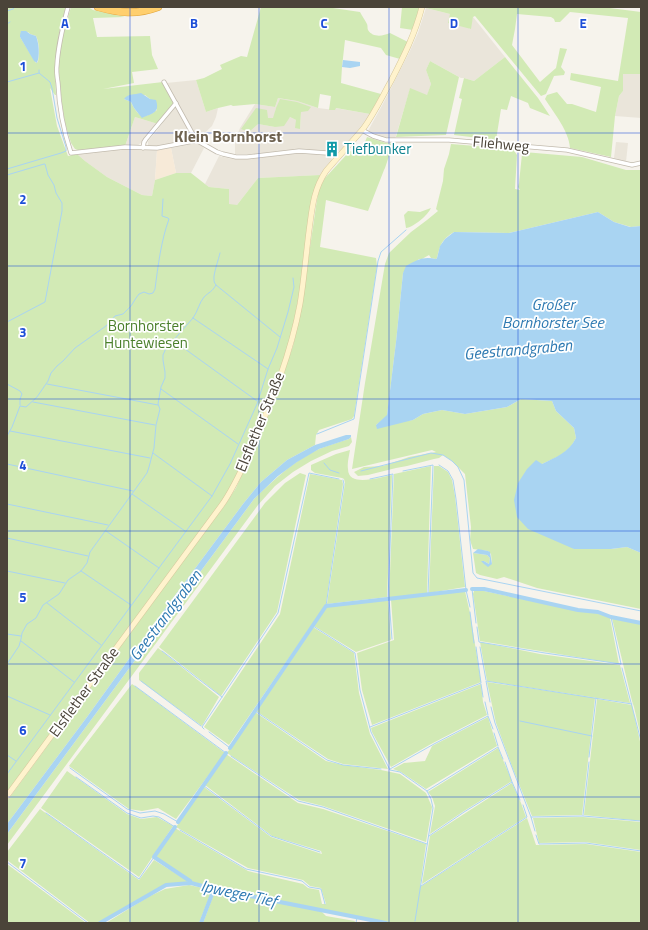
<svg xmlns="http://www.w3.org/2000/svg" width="648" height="930" font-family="'Titillium Web',sans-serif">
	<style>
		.residential { fill: #eae5da; fill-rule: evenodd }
		.commercial { fill: #f7ead8 }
		.green { fill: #d2eab5; fill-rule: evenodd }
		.water { fill: #a9d4f2 }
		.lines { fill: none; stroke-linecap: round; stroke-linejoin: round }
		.stream { stroke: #a9d4f2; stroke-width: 1 }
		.canal { stroke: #a9d4f2; stroke-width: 4 }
		.street-casing { stroke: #c2bbae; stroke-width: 5 }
		.secondary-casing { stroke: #d6c79b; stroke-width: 6 }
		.highway-casing { stroke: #e0a43c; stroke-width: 8 }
		.street { stroke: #fff; stroke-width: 3.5 }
		.secondary { stroke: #fff3cd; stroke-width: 5 }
		.highway { stroke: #ffcf6e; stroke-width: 7 }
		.grid { fill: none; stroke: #1d4ed8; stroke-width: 1; stroke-opacity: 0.55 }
		.labels { text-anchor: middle; stroke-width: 3.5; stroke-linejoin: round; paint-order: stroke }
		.street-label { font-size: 15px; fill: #4b4439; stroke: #fff }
		.culture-label { font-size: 15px; fill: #0d838f; stroke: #fff; text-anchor: start }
		.park-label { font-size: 15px; fill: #4a7f2a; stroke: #fff }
		.neighbourhood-label { font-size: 16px; font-weight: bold; fill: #6e6250; stroke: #fff }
		.water-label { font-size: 16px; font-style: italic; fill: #2e7ab2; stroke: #fff }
		.grid-label { font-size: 13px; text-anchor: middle; font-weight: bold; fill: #1d4ed8; stroke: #fff; stroke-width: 3.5; stroke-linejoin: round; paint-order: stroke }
	</style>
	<rect width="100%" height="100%" fill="#f6f3ec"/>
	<g class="residential">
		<polygon points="426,8 450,14 470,29 473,17 505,57 474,81 464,78 461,78 430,61 426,70 431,84 427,96 410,89 395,139 381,137 372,134 368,131 385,100 409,53 418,33"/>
		<polygon points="623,73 641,74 641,118 615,116 619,96 623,91"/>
		<polygon points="196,80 206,112 218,108 216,117 212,126 198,139 189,125 166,83"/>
		<path d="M278,98L297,101L318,108L335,110V108L370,114L360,129L340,151L335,152L324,151L299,150L259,154H235V140L240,128L255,104L275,107ZM276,108L301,112L300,129L296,120L290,117L275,127L258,124L268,118H274Z"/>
		<polygon points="176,105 194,140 160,146 148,146 148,141 156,132"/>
		<polygon points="135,117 158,124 143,141 137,146 125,146"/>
		<polygon points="616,142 628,143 626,162 614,158"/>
		<polygon points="198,143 204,148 191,173 176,173 171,148"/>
		<polygon points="125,149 157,150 155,180 152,196 142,195 107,177 85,161 77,154"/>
		<polygon points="302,153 322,154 331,157 332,160 320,175 258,178 237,205 229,205 229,189 209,187 205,184 219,156 232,159 251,159 285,154"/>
	</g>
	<polygon class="commercial" points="171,148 176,173 155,180 157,150"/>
	<g class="green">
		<path d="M7,7H66L59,33L55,65L56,95H55L50,88L57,126L68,156L77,154L85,161L107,177L142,195L152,196L155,180L176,173H191L205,184L209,187L229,189V204L237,205L258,178L320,175C304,215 306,259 298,301C292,334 282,368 270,400C259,428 245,456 233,483L227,494L7,792ZM28,32L30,34L36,36C40,44 39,54 38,62L36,63L20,37Z"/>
		<path d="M71,7H88L93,10L125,17L93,18L97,37L150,36L152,55L158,69L132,72L134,83L103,89L163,82L175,103L158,124L135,117L125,146L78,150L75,149L71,143L65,123L62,104L58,65L63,31L65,23L67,21ZM145,95L150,99L157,110C144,120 137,116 131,102L124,99Z"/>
		<path d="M261,7H333V8L360,12C362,16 365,20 367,24C368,26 367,28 368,30C373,38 383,36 390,33L408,42L400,59L386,55L381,48L345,40L342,67L341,83L381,94L370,114L336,108L335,110H329L331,96L320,94L318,108L297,101L278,98L275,107L255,104L233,106L231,105L218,108L206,112L196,80L204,78L222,69L220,65L241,56L247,57Z"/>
		<polygon points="402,7 420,7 413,30 400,28"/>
		<path d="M426,7H602L641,12V74H623V91L619,96L615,116L611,157L570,148C569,131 554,113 545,99L547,95L557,92L567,104H572L596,112L601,87L570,80L571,73L618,81L628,18L570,12L560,22H555L554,19L551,17L517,14L515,29L512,45L540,82L556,68L560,48L567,49L561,67L565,72L564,75L554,76L546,94L541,96L475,16L473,17L471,29L448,23L450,14L426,8Z"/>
		<polygon points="505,57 538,98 550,116 530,108 528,103 511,96 507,110 501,109 496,140 454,135 462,99 459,98 464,78 474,81"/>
		<polygon points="430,61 459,77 446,135 396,137 410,88 427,95 431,84 426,70"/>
		<polygon points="280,99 297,102 311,107 308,111 301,112 300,129 295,128 296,120 290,117 284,126 275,127 258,124 249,132 241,129 256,108 267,110 268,118 273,118 276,108"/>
		<polygon points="367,137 386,143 393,144 385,168 384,170 368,211 326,200 320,247 376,258 377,266 354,416 352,419 319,430 316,435 315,445 287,460 261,482 243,504 165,609 87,717 7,824 7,801 204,533 223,508 236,488 273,405 293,346 301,310 316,206 319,189 325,178 350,151 360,154"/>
		<path d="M451,144L513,149L517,155L515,189L520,190L518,187L519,183L522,154L524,152L582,157L626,170H641V226L631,227L614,222L598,212L509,233L454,232C442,239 440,245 437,258L436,259L431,258L429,255L422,259H419L403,273L396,342L387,416L376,425L413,420L423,414L442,410L465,414L507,407L521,399L552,401L556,411L574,428L576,438C568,454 557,457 542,464L574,549H611L627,547L641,553V609L537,588L504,577L497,579L480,575L476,573L473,553L487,555L490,558L489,564L484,561V564H492L491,554L488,551L473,549L470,540L471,527L465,474L452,461L443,455L439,458L434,459L407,466L396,468L368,475L358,476L354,472L364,467L383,466L409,457L436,452L432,450L352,469L365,383L385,264L389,253L411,232L427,220L438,211L436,209L443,181L444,169L449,154Z"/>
		<path d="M431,208C428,215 414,227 406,228L404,215L408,211L420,212Z"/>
		<path d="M351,437L352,442L349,446L332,451L311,461L293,472L275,486L258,505L7,845V834L254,499C274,480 294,460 319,449C329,445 339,442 349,439Z"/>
		<path d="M350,450C349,456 347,463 348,469C348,488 381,477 392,475L387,597L327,604L345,483L344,479L342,478L315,473L311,470V465L336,454Z"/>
		<polygon points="431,466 427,593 389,598 394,474"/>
		<polygon points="434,466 439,466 448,472 452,480 455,496 465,587 429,593"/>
		<polygon points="300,473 306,475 277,612 221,696 159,647 265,503 285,483"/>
		<polygon points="310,474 342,480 343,484 326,604 229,745 204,727 280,614"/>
		<polygon points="465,591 470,613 481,682 372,725 362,690 357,653 394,640 391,600"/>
		<polygon points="474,591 484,591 578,611 598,613 610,618 619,664 480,641 473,594"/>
		<polygon points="388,600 391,640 356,652 314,626 327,607"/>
		<polygon points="612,618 641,624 641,737 634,707 632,701"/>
		<polygon points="313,627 354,653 359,693 370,734 388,769 343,764 328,759 256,711"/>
		<polygon points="480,642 540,654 620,665 630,703 487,681"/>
		<polygon points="158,648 219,697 202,726 139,680 139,673"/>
		<polygon points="487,682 595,698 582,815 532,816 513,769 496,723"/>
		<polygon points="132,684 225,753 176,819 158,808 142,811 129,809 69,766"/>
		<polygon points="481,684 483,702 487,715 431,744 391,767 372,732 371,728"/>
		<polygon points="597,699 632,705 641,746 641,821 584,815"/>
		<polygon points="255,712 326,761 343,765 381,770 400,774 426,793 432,807 426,842 323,806 299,800 227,753"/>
		<polygon points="488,717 497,746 426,789 401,772 393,769 404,763 425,761 432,746"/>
		<polygon points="498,748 512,781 464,811 430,834 435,806 432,797 428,792"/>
		<polygon points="226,754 298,803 323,809 426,844 420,887 527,818 536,845 586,844 641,852 641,923 392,923 212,887 193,882 157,858 157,855 175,828 248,871 303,884 308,888 319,890 322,904 326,904 321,888 310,886 303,880 248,868 176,827 204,787 271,837 322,854 321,851 272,836 205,785"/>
		<polygon points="67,771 127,814 141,819 157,817 173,826 139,877 41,808"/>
		<polygon points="512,783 521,803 526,817 422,884 430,836"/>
		<polygon points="40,809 139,880 154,860 188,881 187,882 165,885 98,923 90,923 7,860 7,852"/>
		<polygon points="583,817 641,822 641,850 585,842 539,843 533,818"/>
		<polygon points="7,864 86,923 7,923"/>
		<polygon points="189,885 212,890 199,923 106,923 148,897 165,889"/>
		<polygon points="215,891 321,911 326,916 355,921 354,923 203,923"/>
	</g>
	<g class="water">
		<path d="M21,31H26L30,34L36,36C39,43 40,56 37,63L34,61L20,37V35Z"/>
		<polygon points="343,60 360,62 360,66 350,68 342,67"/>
		<path d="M141,93L150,99L156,100C160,113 153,113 142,118L134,108L131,102L124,99C129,93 134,95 141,93Z"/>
		<path d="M598,212L614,222L630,227L641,226V553L627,547L611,549H574L528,529L517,517L514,500L518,483L527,469L536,460L542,464C556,457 568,453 576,438L574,428L556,411L552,401L521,399L507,407L465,414L442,410L423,414L413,420L377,429L376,425L387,415L396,342L403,273L406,266C417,260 423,256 436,259L437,258L440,246L445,239L454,232L509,233Z"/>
		<polygon points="346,435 351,435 351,437 349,439 319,449 297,462 278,476 254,499 7,834 7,824 87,717 165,609 243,504 261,482 287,460 315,445"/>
		<polygon points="478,549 488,551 490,552 492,564 488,567 484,564 481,561 484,561 489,564 490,558 487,555 473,553"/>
	</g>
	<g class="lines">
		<g class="stream">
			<polyline points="7,11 13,9 15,7"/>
			<polyline points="7,24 10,22"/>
			<polyline points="7,82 39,73"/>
			<polyline points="7,169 61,153 66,151 66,147 57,118 52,88 50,82 39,73 39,70"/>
			<polyline points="7,175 44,164 45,164 48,175 54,185 56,193 62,203 62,211 45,302 7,322"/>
			<polyline points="216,285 280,337"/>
			<polyline points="193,318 268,369"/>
			<polyline points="174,341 257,401"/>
			<polyline points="7,384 20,391 22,394 20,399 20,405"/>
			<polyline points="47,384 158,405"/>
			<polyline points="161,389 238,444"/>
			<polyline points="33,402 155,425"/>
			<polyline points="10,431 150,458"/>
			<polyline points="317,434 354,419 378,261 381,252 406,230"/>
			<path d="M7,436L12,427L20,406L26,407L37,397L48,381L51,373L57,366L63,361L75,348L106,326L115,316L123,314L131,306L136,298L139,294L144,292L149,294L153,293L155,289C158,266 161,241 169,219L168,218L162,216L163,199"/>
			<polyline points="153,453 212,496"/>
			<polyline points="324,463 330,470 339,473"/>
			<polyline points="7,464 133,491"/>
			<polyline points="439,465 448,471 453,480 456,499 466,590 470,607"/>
			<polyline points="361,471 431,453 443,455 452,461 458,467 464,480 473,573 477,578 641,611"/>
			<polyline points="403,471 433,465 428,594"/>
			<polyline points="370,479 393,474 388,599"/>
			<polyline points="132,494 185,531"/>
			<polyline points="7,504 108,525"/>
			<polyline points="106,531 159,568"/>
			<polyline points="7,538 88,556"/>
			<polyline points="7,571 65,583"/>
			<polyline points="81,571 131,605"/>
			<polyline points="472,589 476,623"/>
			<polyline points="389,599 392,639"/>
			<polyline points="47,603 101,645"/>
			<polyline points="326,606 344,484 343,480"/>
			<polyline points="470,612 474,643"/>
			<polyline points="313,626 355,653 360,690 371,732 390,770 400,772 427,791 431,799 433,808 415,921"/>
			<polyline points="477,627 479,642 545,653 621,664 611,617"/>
			<polyline points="7,634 21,636"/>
			<polyline points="21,641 74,682"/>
			<polyline points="480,647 486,680"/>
			<polyline points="162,651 222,697"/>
			<path d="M7,664L19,646L21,639L22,633L27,624L36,618L43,605L59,594L68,580L81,571L87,563L90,552L147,473L149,467L154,448L156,425L160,409L158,404L161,387L165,378V372L163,360V355L167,346L171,343L193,318C198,311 199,303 204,297C209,292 212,292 216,285C214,282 214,282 214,279C213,275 219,258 220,253"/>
			<polyline points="622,668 641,741"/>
			<polyline points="141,681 201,726"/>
			<polyline points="481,684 483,697"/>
			<polyline points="135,686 226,753"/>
			<polyline points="7,696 50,715"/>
			<polyline points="485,702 488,715"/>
			<polyline points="490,702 486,681 632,704"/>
			<polyline points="491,707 495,723 531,817"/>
			<polyline points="255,711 327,760 343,765 381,769"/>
			<polyline points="520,721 592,736"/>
			<polyline points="370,727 481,683 476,647"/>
			<polyline points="204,729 202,727 278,613 309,473 339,479"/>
			<polyline points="209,732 230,748"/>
			<polyline points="494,733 498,746"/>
			<polyline points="7,755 16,761"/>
			<polyline points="231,756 298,801 323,807 427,844"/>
			<polyline points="589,757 596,698"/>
			<polyline points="505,762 512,782"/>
			<polyline points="70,768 127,809 140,813 155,811 164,814 178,822"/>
			<polyline points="390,769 434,744 488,716 493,729"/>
			<polyline points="7,774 212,496 230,464 257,404 268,369 277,348 288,312 294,287 293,278"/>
			<polyline points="76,777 127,813 141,818 153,816 159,817 175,827"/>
			<polyline points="204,786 271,836 320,852"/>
			<polyline points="427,791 498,747 503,759"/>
			<polyline points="46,813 139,879 154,857"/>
			<polyline points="583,815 589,762"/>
			<polyline points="180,830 246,869 302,881 309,887 321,889 325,904"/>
			<polyline points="535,831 531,817 583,816 641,821"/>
			<polyline points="536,835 539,844 586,843 641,851"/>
			<polyline points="429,836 464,812 512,782 520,800"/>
			<polyline points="7,862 88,923"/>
			<polyline points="421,886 527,817 523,805"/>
			<polyline points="356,923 357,917"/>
		</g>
		<g class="canal">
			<polyline points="472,589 484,589 578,610 598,612 611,617 641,623"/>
			<polyline points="230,748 326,606 466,590"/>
			<polyline points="178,822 226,753"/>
			<polyline points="175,827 154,857 190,881 191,883"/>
			<polyline points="100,923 166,885 191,883 214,889 386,923"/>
			<polyline points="201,923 214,889"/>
		</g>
		<g class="street-casing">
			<g id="street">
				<path d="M68,7C63,26 58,45 57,65C56,71 57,77 58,83C59,108 63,129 71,153L125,147L157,148L194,141L196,140"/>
				<polyline points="164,82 196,140 217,152 223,154 236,157 247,157 299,151 327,153 334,155 338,157"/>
				<polyline points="362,130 373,136 386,140 449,140 567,150 632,165 641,163"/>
				<polyline points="143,148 144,142 146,139 176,103"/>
			</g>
		</g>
		<g class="secondary-casing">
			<path id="secondary" d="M7,796L221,506C234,488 243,467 252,447C272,401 291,353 300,304C304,280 306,255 309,231C312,210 313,190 326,171C338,157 351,143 363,129C374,114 382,97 391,81C404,56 415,34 422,7"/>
		</g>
		<g class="highway-casing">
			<path id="highway" d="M98,7C120,13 136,15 158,7"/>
		</g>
		<use href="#street" class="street"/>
		<use href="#secondary" class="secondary"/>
		<use href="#highway" class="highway"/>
	</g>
	<path class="grid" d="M130,7V923M259,7V923M389,7V923M518,7V923M7,133H641M7,266H641M7,399H641M7,531H641M7,664H641M7,797H641"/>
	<defs>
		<g id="building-bare" transform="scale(1.2)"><path d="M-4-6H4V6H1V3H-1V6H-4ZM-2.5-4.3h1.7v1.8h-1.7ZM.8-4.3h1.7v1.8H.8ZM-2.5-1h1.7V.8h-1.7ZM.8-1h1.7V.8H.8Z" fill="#0f9aa8" stroke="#fff" stroke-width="2.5" paint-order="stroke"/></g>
	</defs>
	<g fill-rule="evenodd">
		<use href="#building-bare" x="332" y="149"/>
	</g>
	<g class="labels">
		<g class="street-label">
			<text transform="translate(501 144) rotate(5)" y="5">Fliehweg</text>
			<text transform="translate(260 422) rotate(-68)" y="5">Elsflether Straße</text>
			<text transform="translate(84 692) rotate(-54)" y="5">Elsflether Straße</text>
		</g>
		<g class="culture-label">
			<text x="344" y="154">Tiefbunker</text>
		</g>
		<g class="park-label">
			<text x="146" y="331">Bornhorster<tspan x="146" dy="17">Huntewiesen</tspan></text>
		</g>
		<g class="neighbourhood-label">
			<text x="228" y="142">Klein Bornhorst</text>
		</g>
		<g class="water-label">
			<text x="553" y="310">Großer<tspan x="553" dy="18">Bornhorster See</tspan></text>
			<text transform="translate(518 349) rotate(-5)" y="6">Geestrandgraben</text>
			<text transform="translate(165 615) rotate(-53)" y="6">Geestrandgraben</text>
			<text transform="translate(239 893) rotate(12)" y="6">Ipweger Tief</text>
		</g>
	</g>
	<g class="grid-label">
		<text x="65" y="28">A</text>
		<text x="194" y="28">B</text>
		<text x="324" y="28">C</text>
		<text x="454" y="28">D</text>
		<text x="583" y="28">E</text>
		<text x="23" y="71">1</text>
		<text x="23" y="204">2</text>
		<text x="23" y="337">3</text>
		<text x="23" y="470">4</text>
		<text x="23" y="602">5</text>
		<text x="23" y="735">6</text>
		<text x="23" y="868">7</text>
	</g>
	<rect width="648" height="930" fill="none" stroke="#4b4439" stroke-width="16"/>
</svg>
